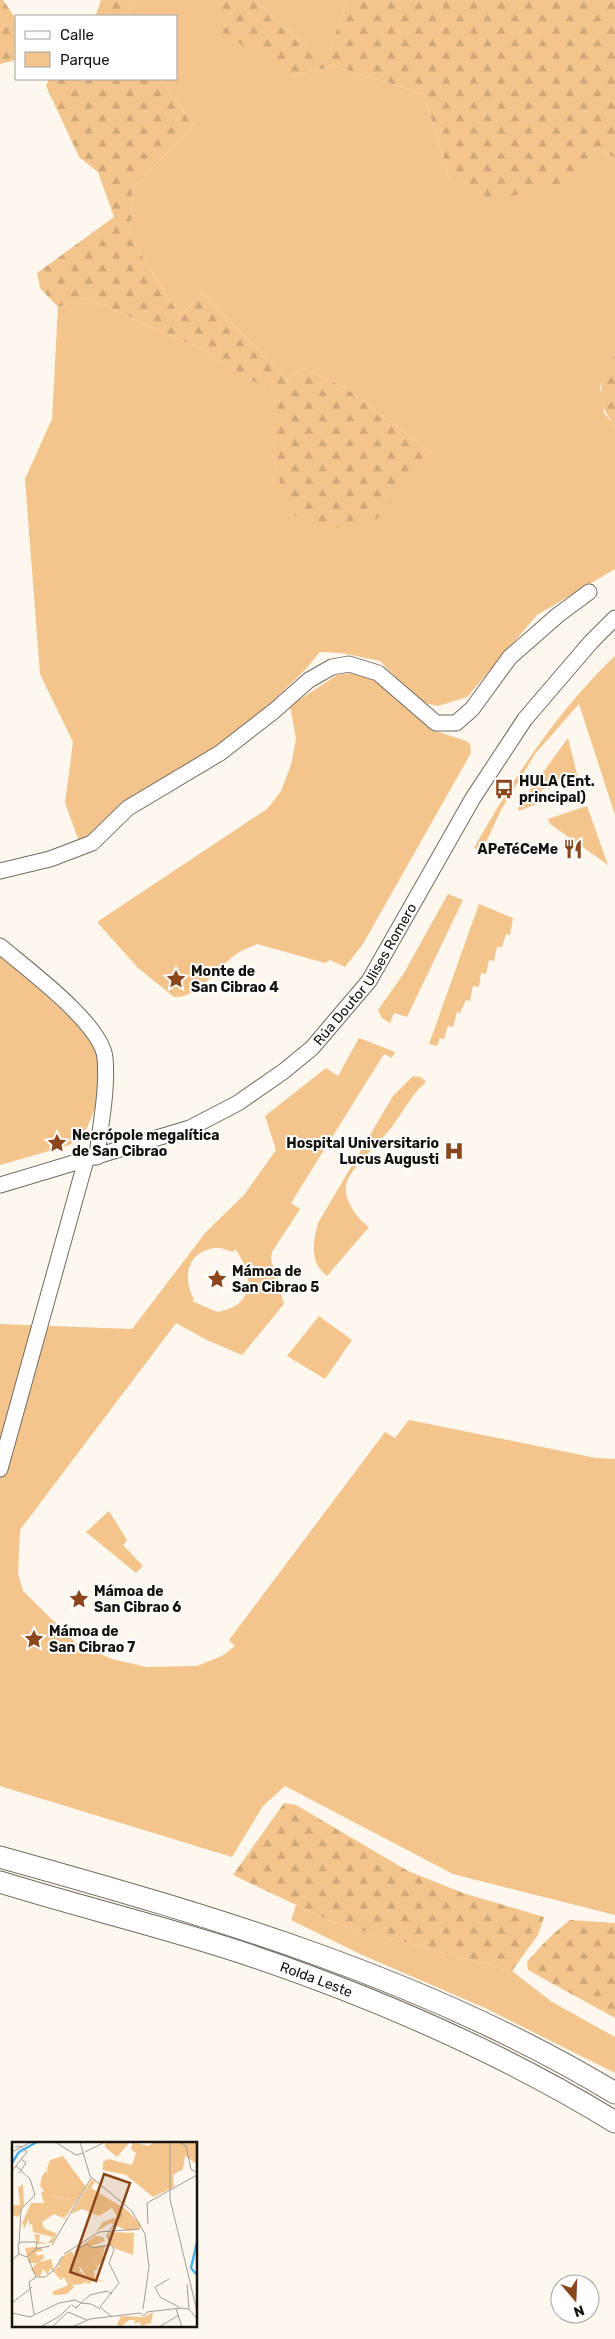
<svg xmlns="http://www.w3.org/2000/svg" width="615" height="2339" viewBox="0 0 615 2339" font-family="Rubik,sans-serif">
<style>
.green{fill:#f3c58c;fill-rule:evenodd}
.forest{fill:url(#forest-firs)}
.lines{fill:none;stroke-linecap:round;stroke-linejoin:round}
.minor-casing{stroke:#726a61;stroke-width:17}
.highway-casing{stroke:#726a61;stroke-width:23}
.minor{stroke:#fff;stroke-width:15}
.highway{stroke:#fff;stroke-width:21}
.labels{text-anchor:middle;stroke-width:4;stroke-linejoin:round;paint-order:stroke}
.poi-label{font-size:14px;font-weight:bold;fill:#16130f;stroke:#fff;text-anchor:start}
.street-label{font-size:14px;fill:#16130f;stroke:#fff}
.inset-river{fill:none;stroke:#4eb4eb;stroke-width:2.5}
.inset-road{fill:none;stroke:#a19c95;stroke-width:1}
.view{fill:#8b471b;fill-opacity:0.15;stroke:#8b471b;stroke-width:2.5}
.inset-edge{fill:none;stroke:#16130f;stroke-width:2.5}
</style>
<defs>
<pattern id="forest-firs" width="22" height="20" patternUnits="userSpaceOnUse" patternTransform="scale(1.25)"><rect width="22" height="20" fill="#f3c58c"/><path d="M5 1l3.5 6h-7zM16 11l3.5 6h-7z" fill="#d0a878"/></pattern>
</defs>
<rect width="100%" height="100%" fill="#fef7ee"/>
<g class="green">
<polygon points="134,0 227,0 217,6 292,76 334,66 424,94 450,182 567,184 597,147 615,158 615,354 600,388 604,413 615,426 615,569 537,615 467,697 438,706 420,702 380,661 342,653 320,652 304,671 249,724 123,807 80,844 65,803 73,742 40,674 25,479 52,419 58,307 88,298 205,351 272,392 276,470 432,454 346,388 303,368 288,380 203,293 180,316 130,237 133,188 194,125 159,79 176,79 176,16 127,16"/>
<polygon points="255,0 347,0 331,49 311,51"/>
<path d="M 615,656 L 615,815 L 579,704 L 535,754 L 501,810 L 482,851 L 474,848 C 513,779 557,711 615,656 Z"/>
<path d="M 351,673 L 373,679 L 405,700 L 430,729 L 466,741 L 470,744 L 471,753 L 363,944 L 345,967 L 330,960 L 325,963 L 257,944 C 251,947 244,949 238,953 C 220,964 198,999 174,997 L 138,968 L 97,922 L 267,809 L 281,791 L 291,765 L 296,739 L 290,706 L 337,675 Z"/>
<polygon points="568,738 578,778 541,790 544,801 519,811 518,807"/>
<polygon points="587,806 608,865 550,824 548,819"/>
<polygon points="448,894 463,900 407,1017 394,1013 390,1023 382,1018 378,1010 404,973"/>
<polygon points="479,904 513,918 510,935 506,934 502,947 497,947 494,961 489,960 486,974 481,973 479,987 473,986 470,1001 466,1000 460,1013 457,1012 453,1027 448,1026 444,1039 440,1038 437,1046 429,1044"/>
<polygon points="0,952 74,1021 93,1041 99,1064 96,1106 87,1128 70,1145 0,1165"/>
<path d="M 359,1038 L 395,1052 L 392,1058 L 384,1054 L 291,1203 L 300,1209 L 272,1252 L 271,1259 L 284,1304 L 242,1355 L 207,1340 L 176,1323 L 20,1530 L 18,1573 L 23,1591 L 77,1644 L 112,1659 L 146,1667 L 197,1666 L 222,1656 L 235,1646 L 229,1640 L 385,1432 L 395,1438 L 409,1420 L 596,1458 L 615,1459 L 615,1915 L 453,1874 L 285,1786 L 263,1806 L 232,1857 L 0,1786 L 0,1324 L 132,1329 L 206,1232 L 244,1195 L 276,1150 L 265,1116 L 326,1068 L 338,1076 ZM 221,1248 L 233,1252 L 235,1249 C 255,1275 255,1306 217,1312 L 192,1301 L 194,1299 C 180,1276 190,1246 221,1248 Z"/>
<path d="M 413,1076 L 421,1077 L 426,1082 C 411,1095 403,1112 391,1128 C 379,1144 351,1166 346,1185 C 343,1199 358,1220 369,1227 L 327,1276 C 309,1262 313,1243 318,1223 L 393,1096 Z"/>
<polygon points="319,1316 352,1340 325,1379 287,1356"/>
<polygon points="109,1511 127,1540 123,1545 143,1566 136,1573 86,1532"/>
<polygon points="296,1905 334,1923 512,1971 552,2002 615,2037 615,2073 485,2008 360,1954 291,1920"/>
</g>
<g class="forest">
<polygon points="0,0 3,0 16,19 16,60 0,64"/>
<polygon points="101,0 134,0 127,16 88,16 96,15"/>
<polygon points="227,0 255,0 311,51 331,48 347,0 615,0 615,158 597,147 568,184 481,202 450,182 424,94 334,66 292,76 218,30 217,6"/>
<polygon points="49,79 159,79 194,125 133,188 130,237 180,316 203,293 288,380 303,368 346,388 432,454 377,519 337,528 291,515 276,470 271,392 205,351 88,298 58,307 40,288 37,273 114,217 98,172 79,157 46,86"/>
<path d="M 615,354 L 615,426 C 592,397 601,384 615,354 Z"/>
<polygon points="284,1803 296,1805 408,1871 463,1893 544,1917 538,1935 512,1971 334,1923 233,1875"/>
<path d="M 570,1920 L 615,1923 L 615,2018 L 528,1970 L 527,1962 C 541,1946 553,1933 570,1920 Z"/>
</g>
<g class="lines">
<defs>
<g id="minor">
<polyline points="0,871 50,859 92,843 128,808 220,753 274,711 309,680 332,667 349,664 378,673 436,723 456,723 472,709 510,657 558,615 589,592"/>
<path d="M 0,946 C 27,969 102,1024 105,1058 C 108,1090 100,1126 97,1157"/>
<path id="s1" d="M 0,1185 L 190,1128 L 238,1103 L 284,1071 L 312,1048 L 369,981 L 473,798 L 525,719 L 591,642 L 615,618"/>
<polyline points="0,1469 86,1160"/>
</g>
<g id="highway">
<path d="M 0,1857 C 212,1916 425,1978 615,2093"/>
<path id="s2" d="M 0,1882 C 80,1907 161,1926 240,1952 C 369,1995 499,2051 615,2122"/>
</g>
</defs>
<use href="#minor" class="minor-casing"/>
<use href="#highway" class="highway-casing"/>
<use href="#minor" class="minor"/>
<use href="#highway" class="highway"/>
</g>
<defs>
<symbol id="bus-bare" viewBox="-9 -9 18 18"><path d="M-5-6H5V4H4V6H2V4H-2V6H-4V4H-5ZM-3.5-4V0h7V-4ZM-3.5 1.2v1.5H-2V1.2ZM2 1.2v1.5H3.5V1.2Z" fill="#8b471b" stroke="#fff" stroke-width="2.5" paint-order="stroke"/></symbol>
<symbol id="restaurant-bare" viewBox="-9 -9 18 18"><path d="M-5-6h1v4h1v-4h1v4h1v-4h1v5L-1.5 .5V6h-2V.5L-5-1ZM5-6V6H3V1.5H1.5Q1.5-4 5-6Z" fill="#8b471b" stroke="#fff" stroke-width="2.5" paint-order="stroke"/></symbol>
<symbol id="sight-bare" viewBox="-9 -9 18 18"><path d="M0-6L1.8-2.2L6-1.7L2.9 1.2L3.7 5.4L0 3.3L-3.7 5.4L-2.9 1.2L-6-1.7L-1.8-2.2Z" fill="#8b471b" stroke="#fff" stroke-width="2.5" paint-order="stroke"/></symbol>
<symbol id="hospital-bare" viewBox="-9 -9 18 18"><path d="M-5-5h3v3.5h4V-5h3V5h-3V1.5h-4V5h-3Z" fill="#8b471b" stroke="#fff" stroke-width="2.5" paint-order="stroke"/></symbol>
</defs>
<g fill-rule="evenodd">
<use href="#bus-bare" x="490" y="775" width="28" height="28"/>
<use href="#restaurant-bare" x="559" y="835" width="28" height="28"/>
<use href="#sight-bare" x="162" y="965" width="28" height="28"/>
<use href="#sight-bare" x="43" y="1129" width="28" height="28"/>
<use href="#hospital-bare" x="440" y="1137" width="28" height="28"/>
<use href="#sight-bare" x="203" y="1265" width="28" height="28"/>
<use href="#sight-bare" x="65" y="1585" width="28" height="28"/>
<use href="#sight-bare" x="20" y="1625" width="28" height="28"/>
</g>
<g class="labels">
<g class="poi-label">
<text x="519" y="786">HULA (Ent.<tspan x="519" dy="16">principal)</tspan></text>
<text x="558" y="854" text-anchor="end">APeTéCeMe</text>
<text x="191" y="976">Monte de<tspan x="191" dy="16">San Cibrao 4</tspan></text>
<text x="72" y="1140">Necrópole megalítica<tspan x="72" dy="16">de San Cibrao</tspan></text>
<text x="439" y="1148" text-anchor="end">Hospital Universitario<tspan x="439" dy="16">Lucus Augusti</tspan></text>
<text x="232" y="1276">Mámoa de<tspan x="232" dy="16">San Cibrao 5</tspan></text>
<text x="94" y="1596">Mámoa de<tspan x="94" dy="16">San Cibrao 6</tspan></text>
<text x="49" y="1636">Mámoa de<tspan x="49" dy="16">San Cibrao 7</tspan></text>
</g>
<g class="street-label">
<text dy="5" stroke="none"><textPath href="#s1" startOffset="436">Rúa Doutor Ulises Romero</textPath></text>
<text dy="5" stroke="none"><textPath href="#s2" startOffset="331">Rolda Leste</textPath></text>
</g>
</g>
<g transform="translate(12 2142)">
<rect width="185" height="185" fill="#fef7ee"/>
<path d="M 51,14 L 74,45 L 51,79 L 59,57 L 40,54 L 35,26 L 38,18 ZM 80,37 L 100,54 L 83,40 L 79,46 L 115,68 L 129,83 L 127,87 L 116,89 L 98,81 L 84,90 L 91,80 L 105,75 L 100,66 L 87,74 L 70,67 L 59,72 ZM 98,90 L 122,91 L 121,113 L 102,106 L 95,94 ZM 83,94 L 91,95 L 93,99 L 77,105 L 93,103 L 90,119 L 85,125 L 79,116 L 77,119 L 82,127 L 79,136 L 70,142 L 66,137 L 71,132 L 75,136 L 68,125 L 61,124 L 54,112 L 60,109 L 63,115 L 63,108 ZM 23,105 L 29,105 L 30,109 L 24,110 L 25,114 L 31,112 L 32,116 L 27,120 L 39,117 L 42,129 L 46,124 L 51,127 L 46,123 L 50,116 L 58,129 L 56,137 L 62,145 L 55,152 L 42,153 L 40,150 L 56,143 L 52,135 L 49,138 L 38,126 L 36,133 L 31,127 L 28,135 L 22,132 L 19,127 L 25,121 L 17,121 L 13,106 ZM 141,170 L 139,181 L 129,184 L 128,180 L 122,182 L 123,178 L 117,178 L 110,184 L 105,183 L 109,174 L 132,175 Z" fill="#f3c58c"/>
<path d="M 93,0 L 118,0 L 105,15 L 93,5 ZM 121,0 L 136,4 L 143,0 L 185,0 L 185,22 L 173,14 L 171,27 L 161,33 L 162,45 L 141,55 L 114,33 L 91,28 L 91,20 L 96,17 L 120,23 L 124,11 L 119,7 ZM 35,28 L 36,34 L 39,29 L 45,32 L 46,42 L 40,54 L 62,58 L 51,76 L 42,72 L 30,80 L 32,86 L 45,92 L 40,101 L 25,102 L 22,92 L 28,93 L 27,100 L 36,101 L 41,95 L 21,90 L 20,82 L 17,83 L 17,76 L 12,87 L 11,81 L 7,88 L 19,61 L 32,61 L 29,51 L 32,49 L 28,44 L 30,34 ZM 11,42 L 12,64 L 6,75 L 0,73 L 0,63 L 8,63 L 6,46 ZM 54,112 L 61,124 L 67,124 L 68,129 L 75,135 L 71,132 L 67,136 L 70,142 L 61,143 L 56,137 L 58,129 L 50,116 ZM 76,112 L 86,127 L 82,129 L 83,136 L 93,140 L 80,137 L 78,142 L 73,141 L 79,136 L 78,131 L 82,127 L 72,114 Z" fill="#f3c58c"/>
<path class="inset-river" d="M 0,21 L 7,10 L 25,0M 185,100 L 179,126 L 185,133"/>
<path class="inset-road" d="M 43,0 L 64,13 L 71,11M 68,0 L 78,34 L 120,69 L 133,92 L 137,125 L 131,167M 158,0 L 158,57 L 185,169M 167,0 L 174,4 L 179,27 L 185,31M 0,10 L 19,0M 73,10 L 93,0M 4,24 L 18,37 L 23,53 L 9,67 L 7,102M 0,29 L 15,10 L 8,4 L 3,5M 7,31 L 14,21 L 9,17M 136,82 L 135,61 L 185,33M 97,89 L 95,94 L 102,108 L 97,121 L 107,141 L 88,165 L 100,175M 97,89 L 110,72M 40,103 L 79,36M 68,106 L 75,102 L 80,106 L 99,103M 7,112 L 6,103 L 9,100 L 25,100 L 24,107M 52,112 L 87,90 L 128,87M 15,115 L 24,107 L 38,104M 16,116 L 24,135M 0,118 L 7,112 L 15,115M 24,135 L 33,135 L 41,129 L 51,114M 157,137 L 143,145 L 148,155 L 167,165M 175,142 L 177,167M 0,161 L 20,145M 60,163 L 64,166 L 69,161 L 79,162 L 88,167M 167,166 L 177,167 L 185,177M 164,167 L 170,185M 0,171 L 18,175M 22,172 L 17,140 L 24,135M 18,175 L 47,161 L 63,158 L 69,161 L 78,153 L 95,149 L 100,152M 28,185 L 48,174 L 59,163M 40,185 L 56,170 L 75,178M 60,185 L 78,177 L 128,171 L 132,174 L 135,170 L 168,166M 147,185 L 167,173"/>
<path class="view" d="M 92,32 L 118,41 L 84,139 L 58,130 Z"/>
<rect width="185" height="185" class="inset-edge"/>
</g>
<rect x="15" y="15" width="162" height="65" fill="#ffffff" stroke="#a2a19f"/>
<rect x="25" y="31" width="25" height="8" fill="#ffffff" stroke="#a2a19f"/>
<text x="60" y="40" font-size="15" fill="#16130f">Calle</text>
<rect x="25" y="52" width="25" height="15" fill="#f3c58c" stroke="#a2a19f"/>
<text x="60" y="65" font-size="15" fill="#16130f">Parque</text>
<g transform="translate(575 2299) rotate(161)"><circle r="24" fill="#ffffff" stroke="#a2a19f"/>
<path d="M0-4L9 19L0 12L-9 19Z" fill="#8b471b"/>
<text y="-8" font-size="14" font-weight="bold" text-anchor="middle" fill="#16130f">N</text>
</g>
</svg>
